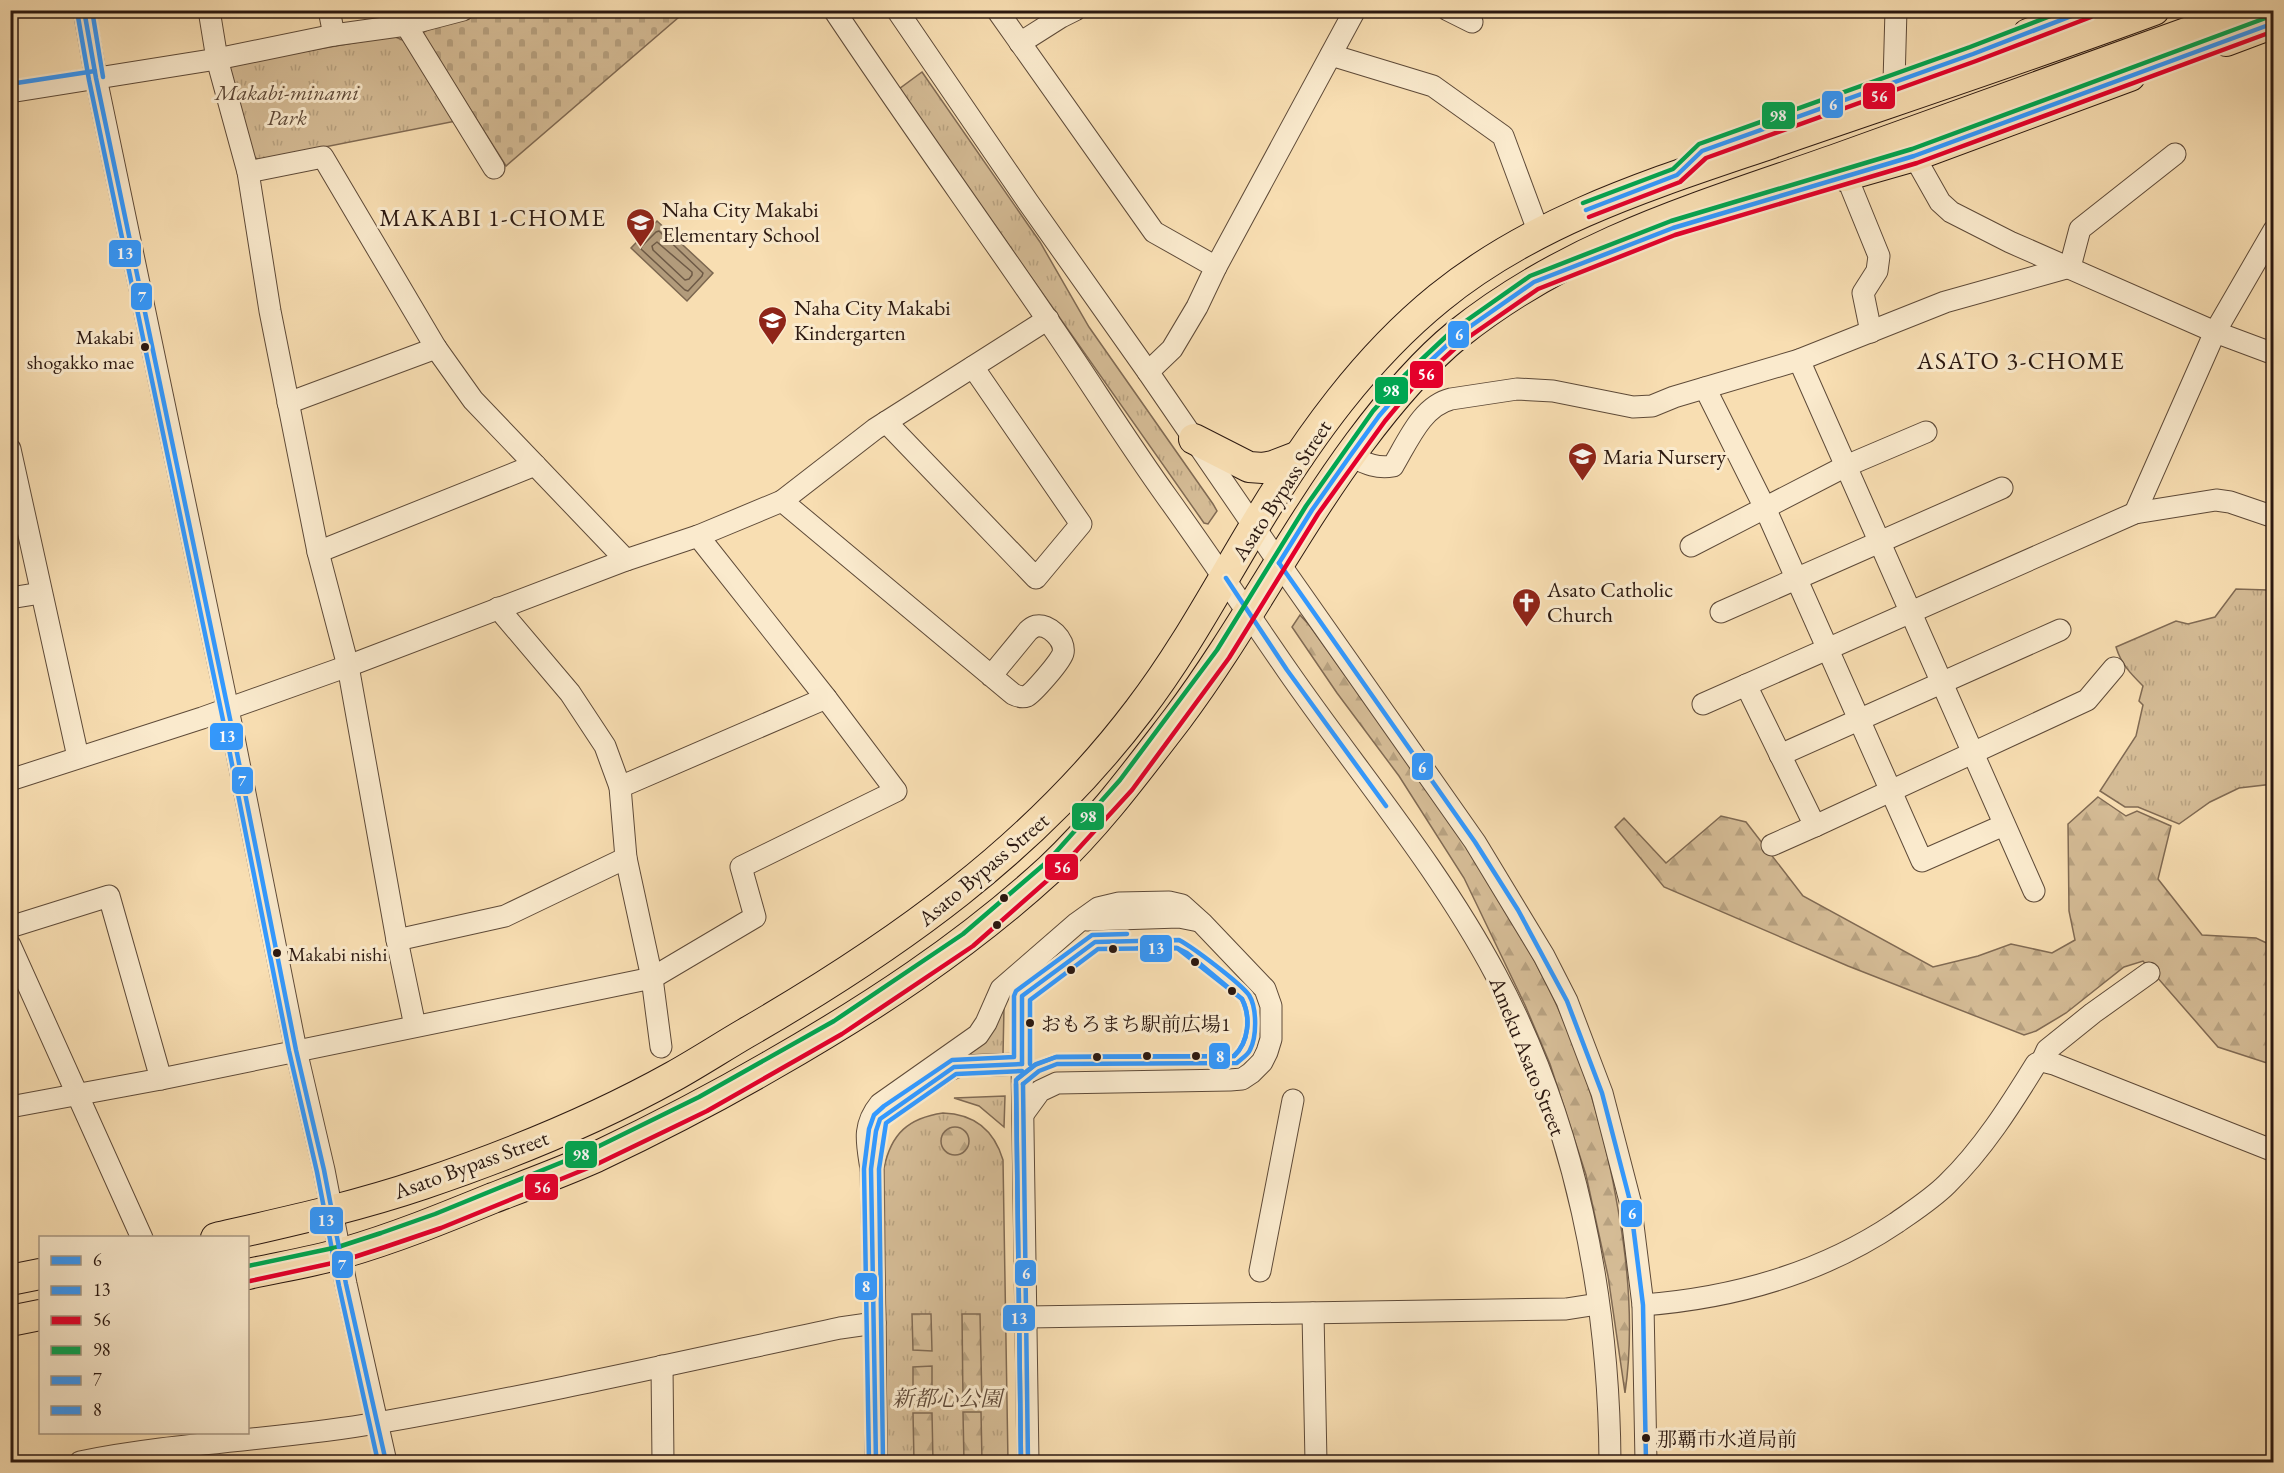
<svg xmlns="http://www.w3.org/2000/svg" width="2284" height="1473" viewBox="0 0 2284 1473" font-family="'EB Garamond','Noto Serif JP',serif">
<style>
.grass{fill:url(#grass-tufts);stroke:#806a53;stroke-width:1.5}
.forest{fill:url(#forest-firs);stroke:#806a53;stroke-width:1.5}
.cemetery{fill:url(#cemetery-stones);stroke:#806a53;stroke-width:1.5}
.water{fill:#b29b7b;stroke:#7c6750;stroke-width:1.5}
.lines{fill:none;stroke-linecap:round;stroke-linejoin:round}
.shore{stroke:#6e5a46;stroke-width:1.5}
.minor-casing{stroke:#5e4a38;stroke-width:23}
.highway-casing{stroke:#2b1810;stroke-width:32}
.minor{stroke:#faeacd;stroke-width:21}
.highway{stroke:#f8deb2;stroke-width:30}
.bus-1-casing{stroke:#faeacd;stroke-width:9}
.bus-2-casing{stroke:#faeacd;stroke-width:9}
.bus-3-casing{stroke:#faeacd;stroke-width:9}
.bus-4-casing{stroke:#faeacd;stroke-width:9}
.bus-5-casing{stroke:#faeacd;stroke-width:9}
.bus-6-casing{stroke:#faeacd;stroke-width:9}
.bus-1{stroke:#39f;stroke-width:4.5}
.bus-2{stroke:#39f;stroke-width:4.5}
.bus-3{stroke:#e4002b;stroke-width:4.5}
.bus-4{stroke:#00a651;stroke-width:4.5}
.bus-5{stroke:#39f;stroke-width:4.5}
.bus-6{stroke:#39f;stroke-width:4.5}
.bus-dot{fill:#2b1810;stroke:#faeacd;stroke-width:2}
.labels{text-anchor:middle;stroke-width:6;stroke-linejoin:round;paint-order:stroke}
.bus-label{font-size:20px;fill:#2b1810;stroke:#faeacd;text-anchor:start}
.park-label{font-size:22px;font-style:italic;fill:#5e4938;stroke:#faeacd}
.poi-label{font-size:22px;fill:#2b1810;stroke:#faeacd;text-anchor:start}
.street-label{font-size:22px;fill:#2b1810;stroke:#faeacd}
.neighbourhood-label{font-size:24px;letter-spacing:1.5px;fill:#2b1810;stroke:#faeacd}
.line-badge{stroke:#faeacd;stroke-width:2}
.badge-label{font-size:16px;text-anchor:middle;font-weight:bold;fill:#fff}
</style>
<defs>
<pattern id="grass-tufts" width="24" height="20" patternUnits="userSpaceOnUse" patternTransform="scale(1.5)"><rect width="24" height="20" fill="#d5bc96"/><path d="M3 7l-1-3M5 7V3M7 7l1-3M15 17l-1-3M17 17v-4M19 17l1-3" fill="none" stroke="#b7a180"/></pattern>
<pattern id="forest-firs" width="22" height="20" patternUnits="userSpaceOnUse" patternTransform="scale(1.5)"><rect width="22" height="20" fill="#d5bc96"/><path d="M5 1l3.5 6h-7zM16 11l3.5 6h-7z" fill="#b7a180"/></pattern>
<pattern id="cemetery-stones" width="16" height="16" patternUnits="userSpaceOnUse" patternTransform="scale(1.5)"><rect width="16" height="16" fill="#d5bc96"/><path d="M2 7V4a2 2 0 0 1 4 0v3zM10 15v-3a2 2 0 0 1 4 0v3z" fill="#b7a180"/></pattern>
</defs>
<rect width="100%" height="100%" fill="#f8deb2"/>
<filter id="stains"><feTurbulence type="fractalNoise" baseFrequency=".00333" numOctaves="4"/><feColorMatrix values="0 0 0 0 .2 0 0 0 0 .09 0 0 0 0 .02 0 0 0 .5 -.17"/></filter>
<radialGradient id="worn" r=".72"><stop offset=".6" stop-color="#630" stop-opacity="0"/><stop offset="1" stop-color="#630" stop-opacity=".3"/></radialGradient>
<g class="grass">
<polygon points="393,36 405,41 456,121 259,160 249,154 228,70 233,64"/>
<polygon points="922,72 1040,242 1089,327 1213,504 1217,511 1208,524 1204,523 899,89"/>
<path d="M 2273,532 L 2273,784 L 2239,788 L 2210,802 L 2179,824 L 2138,807 L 2125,807 L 2100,791 L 2136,736 L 2143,705 L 2139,701 L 2143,686 C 2131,674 2121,664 2116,647 L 2176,621 L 2188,624 L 2215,617 L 2236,589 L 2268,590 Z"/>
<polygon points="1004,1007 1003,1055 963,1058"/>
<polygon points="1005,1096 1004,1127 979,1106 954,1098"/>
<path d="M 943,1113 C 974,1114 994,1130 1003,1160 L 1008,1462 L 887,1462 L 884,1168 C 891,1134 908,1118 943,1113 Z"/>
</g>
<g class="forest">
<path d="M 1300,615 L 1310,626 C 1392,742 1483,857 1547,985 C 1582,1055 1605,1131 1618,1209 C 1629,1270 1634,1331 1625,1393 L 1608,1276 L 1586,1175 L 1550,1064 L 1525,1005 L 1464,878 L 1399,776 L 1337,693 L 1292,627 Z"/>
<polygon points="2098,797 2126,816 2137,811 2171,826 2158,879 2202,935 2256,938 2273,946 2273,1065 2218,1047 2143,961 2124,967 2066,1013 2036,1031 2024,1035 1848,966 1664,887 1615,827 1624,818 1666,863 1721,816 1746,822 1803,896 1933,967 1978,956 2011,944 2052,953 2075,940 2069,911 2068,824"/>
<circle cx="955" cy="1141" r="14"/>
<polygon points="912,1314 931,1314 932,1351 913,1350"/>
<polygon points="962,1314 980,1314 982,1403 963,1403"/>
<polygon points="932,1366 932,1403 913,1404 913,1367"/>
<polygon points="963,1412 981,1412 982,1462 964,1462"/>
<polygon points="913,1413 932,1413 933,1462 914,1462"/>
</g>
<polygon class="cemetery" points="508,11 686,11 506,166 422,33 445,21"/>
<polygon class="water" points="657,221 713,273 687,301 631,248"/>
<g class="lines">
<g class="shore">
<polygon points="659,231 703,273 702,276 688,291 685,290 641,249 642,246 656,232"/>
<polygon points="657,242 692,272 692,275 689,279 685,280 653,250 652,246"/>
</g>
<defs>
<g id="minor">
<polyline points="84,10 96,78 234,738 296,1050 324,1170 346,1284 386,1462"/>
<polyline points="209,10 217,59 248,172 270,311 318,552 348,666 397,940 415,1026"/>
<polyline points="329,10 334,35"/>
<path d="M 834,10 C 904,115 978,218 1049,322 C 1089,380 1126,440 1167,497 C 1208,554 1247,612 1287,670 C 1357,771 1438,866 1496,975 C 1575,1123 1609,1296 1610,1462"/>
<polyline points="897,10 1028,202 1148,372 1279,563 1475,842 1544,956 1567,1001 1602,1093 1630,1201 1643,1305 1646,1462"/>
<polyline points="997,10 1154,232 1216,267"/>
<polyline points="1448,10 1472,22"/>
<polyline points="406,25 494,168"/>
<polyline points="1020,43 1061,17 1075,10"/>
<polyline points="1331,55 1433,86 1503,136 1539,233"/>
<polyline points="1894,82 1896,10"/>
<polyline points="10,92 217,59 334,35 406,25 463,10"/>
<polyline points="1914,156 1940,202 1951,212 2010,242 2215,332 2274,354"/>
<polyline points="248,172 323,157 436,348 473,400 626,560"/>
<polyline points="1846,175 1879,256 1877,271 1863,293 1871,332"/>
<polyline points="1799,360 2034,891"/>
<polyline points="1148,372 1172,349 1197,307 1216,267 1355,10"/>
<polyline points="1705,388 1765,508 1922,861 2004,825"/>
<polyline points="288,403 436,348"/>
<polyline points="886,422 1036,578 1081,524 973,367"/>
<polyline points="10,449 78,757"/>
<path d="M 1350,456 C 1365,463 1376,469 1393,466 C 1408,441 1422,406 1451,399 L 1517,389 L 1553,391 L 1633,407 L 1652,406 L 1674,397 L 1799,360 L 1945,302 L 2070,267 L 2080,229 L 2175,154"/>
<path d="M 782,501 L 1013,694 C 1017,696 1022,698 1027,696 C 1033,693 1062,660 1063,653 C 1066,640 1048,623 1036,626 C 1033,627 1030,629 1028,631 L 991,676"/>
<polyline points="2135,513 2215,332 2274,230"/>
<polyline points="1691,546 1846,466 1926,432"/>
<polyline points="318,552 535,465"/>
<polyline points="10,598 41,593"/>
<polyline points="498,608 570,693 605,746 620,787"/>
<polyline points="1721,612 2002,488"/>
<polyline points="1746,685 1815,826 1772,845"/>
<polyline points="1703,704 2135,513 2216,500 2230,502 2274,517"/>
<polyline points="1780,755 2060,630"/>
<polyline points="10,780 202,718 348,666 626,560 698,536 782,501 875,429 1048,319"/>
<polyline points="1815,826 2087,700 2114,668"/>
<polyline points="1087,920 1179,917 1199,921"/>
<polyline points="10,927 109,896 161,1079 10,1107"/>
<polyline points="397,940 505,916 626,858"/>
<polyline points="10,945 142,1238"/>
<polyline points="661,1047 652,978 626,858 620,787 826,698"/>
<polyline points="2042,1061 2047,1050 2093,1013 2149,973"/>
<polyline points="161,1079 652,978 755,917 741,867 896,791 826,698 698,536"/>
<polyline points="936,1079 949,1070 960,1066 1022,1064 1028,1462"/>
<polyline points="873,1156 871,1169 875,1323 876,1462"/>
<path d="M 871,1169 C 867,1143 862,1126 880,1104 L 978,1035 L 986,1023 L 1001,989 L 1077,923 L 1098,908 L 1119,903 L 1169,902 L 1182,905 L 1202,923 L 1265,989 L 1271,1006 L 1271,1039 L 1267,1052 L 1262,1062 L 1251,1073 L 1242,1079 L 1230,1080 L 1057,1083 L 1040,1091 L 1024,1113"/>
<polyline points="1260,1271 1293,1100"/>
<path d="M 1643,1305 C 1733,1298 1820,1274 1896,1223 C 1913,1211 1932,1199 1947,1184 C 1983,1149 2010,1106 2036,1064 L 2042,1061 L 2054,1064 L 2274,1151"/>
<polyline points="1313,1313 1316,1462"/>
<polyline points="1027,1317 1566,1309 1598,1304"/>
<polyline points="662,1366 663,1462"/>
<path d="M 80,1462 C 178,1442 279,1440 377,1423 C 532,1396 686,1361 840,1328 L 875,1323"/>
</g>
<g id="highway">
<polyline points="2028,34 2088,10"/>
<polyline points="2226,41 2274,23"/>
<polyline points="1844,176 1914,156 2130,76"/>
<polyline points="1194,439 1249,467 1263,468 1273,466 1299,456"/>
<path d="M 216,1238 C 286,1222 355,1207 423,1184 C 509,1155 595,1120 674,1076 C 699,1062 722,1047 746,1033 C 895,947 1034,849 1139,710 C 1185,650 1220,583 1259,519 C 1308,438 1365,358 1439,298 C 1536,219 1655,183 1772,143 C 1899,99 2027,57 2154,10"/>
<path d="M 248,1274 C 280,1267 312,1262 343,1253 C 395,1238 444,1218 493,1198 C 527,1185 562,1172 596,1157 C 655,1129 713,1099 770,1066 C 870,1009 965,947 1050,869 C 1098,824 1137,771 1177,719 C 1243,631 1293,532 1359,443 C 1388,404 1420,365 1458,334 C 1572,243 1700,207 1834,160 C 1973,110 2112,61 2250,10"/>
<polyline points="10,1280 40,1274"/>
<polyline points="10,1321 40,1315"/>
</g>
</defs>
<use href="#minor" class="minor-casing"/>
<use href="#highway" class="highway-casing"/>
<use href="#minor" class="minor"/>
<use href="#highway" class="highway"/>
<defs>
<g id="bus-1">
<polyline points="1586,210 1677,175 1702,151 1973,54 2087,10"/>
<polyline points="1279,563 1312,510 1350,456 1379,416 1410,380 1458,335 1534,282 1673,228 1914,156 2274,23"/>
<polyline points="1279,563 1475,842 1518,910 1567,1001 1602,1093 1630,1201 1643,1305 1646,1462"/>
<polyline points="1226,578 1287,670 1386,806"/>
<path d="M 1022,1064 L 1022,996 L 1095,942 L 1179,940 C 1194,948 1240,983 1249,995 C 1257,1008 1257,1036 1250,1050 C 1248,1055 1241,1059 1237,1063 L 1057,1064 L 1039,1071 L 1023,1084"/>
<polyline points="1023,1084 1028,1462"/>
<polyline points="876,1462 871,1169 876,1131 880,1119 954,1067 1022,1064"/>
</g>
<g id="bus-2">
<polyline points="77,11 89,80 227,739 289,1051 317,1172 339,1286 378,1462"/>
<path d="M 1018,1078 L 1036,1064 L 1056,1057 L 1234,1056 C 1249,1042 1251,1017 1242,999 L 1177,948 L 1098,949 L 1030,1000 L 1030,1064"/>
<polyline points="1016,1084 1021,1462"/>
<polyline points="883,1462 879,1169 886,1123 956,1074 1022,1071"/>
</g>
<g id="bus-3">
<polyline points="1589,217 1680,182 1706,158 1976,61 2091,17"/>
<polyline points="250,1281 342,1261 385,1247 441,1228 593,1166 707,1111 842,1034 973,946 1058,871 1132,790 1229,658 1318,514 1385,421 1415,385 1463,341 1538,289 1675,235 1917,163 2274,31"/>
</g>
<g id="bus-4">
<polyline points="1583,203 1673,169 1699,144 1970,47 2066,10"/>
<polyline points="248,1266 338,1247 381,1233 435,1214 587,1152 699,1097 834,1021 963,934 1048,861 1120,780 1217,650 1306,506 1373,411 1405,375 1453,330 1530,276 1671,221 1912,149 2271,16"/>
</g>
<polyline id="bus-5" points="84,10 96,78 234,738 296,1050 324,1170 346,1284 386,1462"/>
<g id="bus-6">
<polyline points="92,10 103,77"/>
<polyline points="10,84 95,71"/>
<polyline points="869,1462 864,1169 869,1129 874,1115 884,1106 952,1060 1014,1057 1014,996 1016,991 1092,935 1127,934"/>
<path d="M 1021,1462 L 1016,1080 L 1035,1065 L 1056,1057 L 1234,1056 C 1249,1042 1251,1017 1242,999 L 1187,953 L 1177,948 L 1138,948"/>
</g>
</defs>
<use href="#bus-1" class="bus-1-casing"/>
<use href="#bus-2" class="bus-2-casing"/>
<use href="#bus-3" class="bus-3-casing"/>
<use href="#bus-4" class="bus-4-casing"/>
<use href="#bus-5" class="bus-5-casing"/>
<use href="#bus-6" class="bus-6-casing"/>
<use href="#bus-1" class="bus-1"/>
<use href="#bus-2" class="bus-2"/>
<use href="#bus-3" class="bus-3"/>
<use href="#bus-4" class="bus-4"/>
<use href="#bus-5" class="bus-5"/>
<use href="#bus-6" class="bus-6"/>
</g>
<defs>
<symbol id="school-pin" viewBox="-11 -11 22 30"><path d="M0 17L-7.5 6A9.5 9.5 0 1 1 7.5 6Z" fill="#8f2418" stroke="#faeacd"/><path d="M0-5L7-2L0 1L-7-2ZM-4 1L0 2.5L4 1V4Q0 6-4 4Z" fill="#fff"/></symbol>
<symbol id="church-pin" viewBox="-11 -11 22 30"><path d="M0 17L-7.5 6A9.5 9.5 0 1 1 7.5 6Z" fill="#8f2418" stroke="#faeacd"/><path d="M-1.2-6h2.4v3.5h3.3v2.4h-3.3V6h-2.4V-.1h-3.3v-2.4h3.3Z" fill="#fff"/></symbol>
</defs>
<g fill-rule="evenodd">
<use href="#school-pin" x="624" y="206" width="33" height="45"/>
<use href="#school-pin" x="756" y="304" width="33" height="45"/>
<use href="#school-pin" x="1566" y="440" width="33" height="45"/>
<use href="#church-pin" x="1510" y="586" width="33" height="45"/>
</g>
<g class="bus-dot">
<circle cx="145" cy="347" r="5"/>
<circle cx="1004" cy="898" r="5"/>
<circle cx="997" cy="925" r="5"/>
<circle cx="1113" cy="949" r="5"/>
<circle cx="277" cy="953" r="5"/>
<circle cx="1195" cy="962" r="5"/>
<circle cx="1071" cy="970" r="5"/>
<circle cx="1232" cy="991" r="5"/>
<circle cx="1030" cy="1023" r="5"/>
<circle cx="1147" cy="1056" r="5"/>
<circle cx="1196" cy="1056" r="5"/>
<circle cx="1097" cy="1057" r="5"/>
<circle cx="1646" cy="1438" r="5"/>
</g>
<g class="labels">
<g class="bus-label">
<text x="134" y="344" text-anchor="end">Makabi<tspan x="134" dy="25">shogakko mae</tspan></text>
<text x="288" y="961">Makabi nishi</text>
<text x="1041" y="1031">おもろまち駅前広場1</text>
<text x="1657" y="1446">那覇市水道局前</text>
</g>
<g class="park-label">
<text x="287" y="100">Makabi-minami<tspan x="287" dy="25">Park</tspan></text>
<text x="947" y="1406">新都心公園</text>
</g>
<g class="poi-label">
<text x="662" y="217">Naha City Makabi<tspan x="662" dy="25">Elementary School</tspan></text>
<text x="794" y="315">Naha City Makabi<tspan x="794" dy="25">Kindergarten</tspan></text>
<text x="1603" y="464">Maria Nursery</text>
<text x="1547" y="597">Asato Catholic<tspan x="1547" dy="25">Church</tspan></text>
</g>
<g class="street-label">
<text transform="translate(1281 490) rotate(-57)" y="8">Asato Bypass Street</text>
<text transform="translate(983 869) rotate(-40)" y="8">Asato Bypass Street</text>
<text transform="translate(1528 1056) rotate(68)" y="8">Ameku Asato Street</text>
<text transform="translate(471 1164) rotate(-20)" y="8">Asato Bypass Street</text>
</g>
<g class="neighbourhood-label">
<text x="493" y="226">MAKABI 1-CHOME</text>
<text x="2021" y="369">ASATO 3-CHOME</text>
</g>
</g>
<g class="line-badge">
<rect x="1862" y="82" width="34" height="28" rx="6" fill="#e4002b"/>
<rect x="1821" y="90" width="23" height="29" rx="6" fill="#39f"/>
<rect x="1761" y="101" width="35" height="29" rx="6" fill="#00a651"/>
<rect x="108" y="239" width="34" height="29" rx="6" fill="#39f"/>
<rect x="130" y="282" width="23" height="29" rx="6" fill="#39f"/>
<rect x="1447" y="320" width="23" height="29" rx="6" fill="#39f"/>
<rect x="1409" y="360" width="35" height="29" rx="6" fill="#e4002b"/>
<rect x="1374" y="376" width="35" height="29" rx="6" fill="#00a651"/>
<rect x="209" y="722" width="35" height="29" rx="6" fill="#39f"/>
<rect x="1411" y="752" width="23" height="29" rx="6" fill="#39f"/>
<rect x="231" y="766" width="23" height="29" rx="6" fill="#39f"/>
<rect x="1071" y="802" width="34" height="29" rx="6" fill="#00a651"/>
<rect x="1044" y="853" width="35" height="28" rx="6" fill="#e4002b"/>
<rect x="1139" y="934" width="34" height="29" rx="6" fill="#39f"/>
<rect x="1208" y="1042" width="23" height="28" rx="6" fill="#39f"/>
<rect x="564" y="1140" width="34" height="29" rx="6" fill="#00a651"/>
<rect x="524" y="1173" width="35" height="28" rx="6" fill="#e4002b"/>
<rect x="1620" y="1199" width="23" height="29" rx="6" fill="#39f"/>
<rect x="309" y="1206" width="35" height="29" rx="6" fill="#39f"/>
<rect x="331" y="1250" width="23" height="29" rx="6" fill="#39f"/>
<rect x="1014" y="1259" width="23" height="28" rx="6" fill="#39f"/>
<rect x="854" y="1272" width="24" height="29" rx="6" fill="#39f"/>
<rect x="1002" y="1304" width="34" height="28" rx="6" fill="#39f"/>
</g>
<g class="badge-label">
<text x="1879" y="102">56</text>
<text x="1833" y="110">6</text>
<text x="1778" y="121">98</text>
<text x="125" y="259">13</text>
<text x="142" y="302">7</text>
<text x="1459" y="340">6</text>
<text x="1426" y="380">56</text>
<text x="1391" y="396">98</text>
<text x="227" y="742">13</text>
<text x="1422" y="773">6</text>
<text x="242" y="786">7</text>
<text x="1088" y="822">98</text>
<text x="1062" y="873">56</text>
<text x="1156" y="954">13</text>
<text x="1220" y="1062">8</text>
<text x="581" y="1160">98</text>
<text x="542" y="1193">56</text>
<text x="1632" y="1219">6</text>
<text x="326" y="1226">13</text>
<text x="342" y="1270">7</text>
<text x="1026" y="1279">6</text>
<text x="866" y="1292">8</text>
<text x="1019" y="1324">13</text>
</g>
<rect width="2284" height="1473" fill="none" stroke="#f8deb2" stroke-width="36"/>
<rect x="12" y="12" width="2260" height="1449" fill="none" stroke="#2b1810" stroke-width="3"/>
<rect x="18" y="18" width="2248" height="1437" fill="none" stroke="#2b1810" stroke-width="1.5"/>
<rect x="39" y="1236" width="210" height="198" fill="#faeacd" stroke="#a79681" stroke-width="1.5"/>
<rect x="51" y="1256" width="30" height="9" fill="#3399ff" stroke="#a79681" stroke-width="1.5"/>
<text x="93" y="1266" font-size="18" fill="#2b1810">6</text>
<rect x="51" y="1286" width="30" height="9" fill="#3399ff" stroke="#a79681" stroke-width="1.5"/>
<text x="93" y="1296" font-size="18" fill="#2b1810">13</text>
<rect x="51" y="1316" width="30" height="9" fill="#e4002b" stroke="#a79681" stroke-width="1.5"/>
<text x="93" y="1326" font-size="18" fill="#2b1810">56</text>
<rect x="51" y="1346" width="30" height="9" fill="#00a651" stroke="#a79681" stroke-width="1.5"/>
<text x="93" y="1356" font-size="18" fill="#2b1810">98</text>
<rect x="51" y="1376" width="30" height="9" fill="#3399ff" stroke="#a79681" stroke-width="1.5"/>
<text x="93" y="1386" font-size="18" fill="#2b1810">7</text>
<rect x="51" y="1406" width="30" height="9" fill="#3399ff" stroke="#a79681" stroke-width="1.5"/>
<text x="93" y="1416" font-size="18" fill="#2b1810">8</text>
<rect width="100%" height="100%" filter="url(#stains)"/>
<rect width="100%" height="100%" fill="url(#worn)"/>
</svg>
